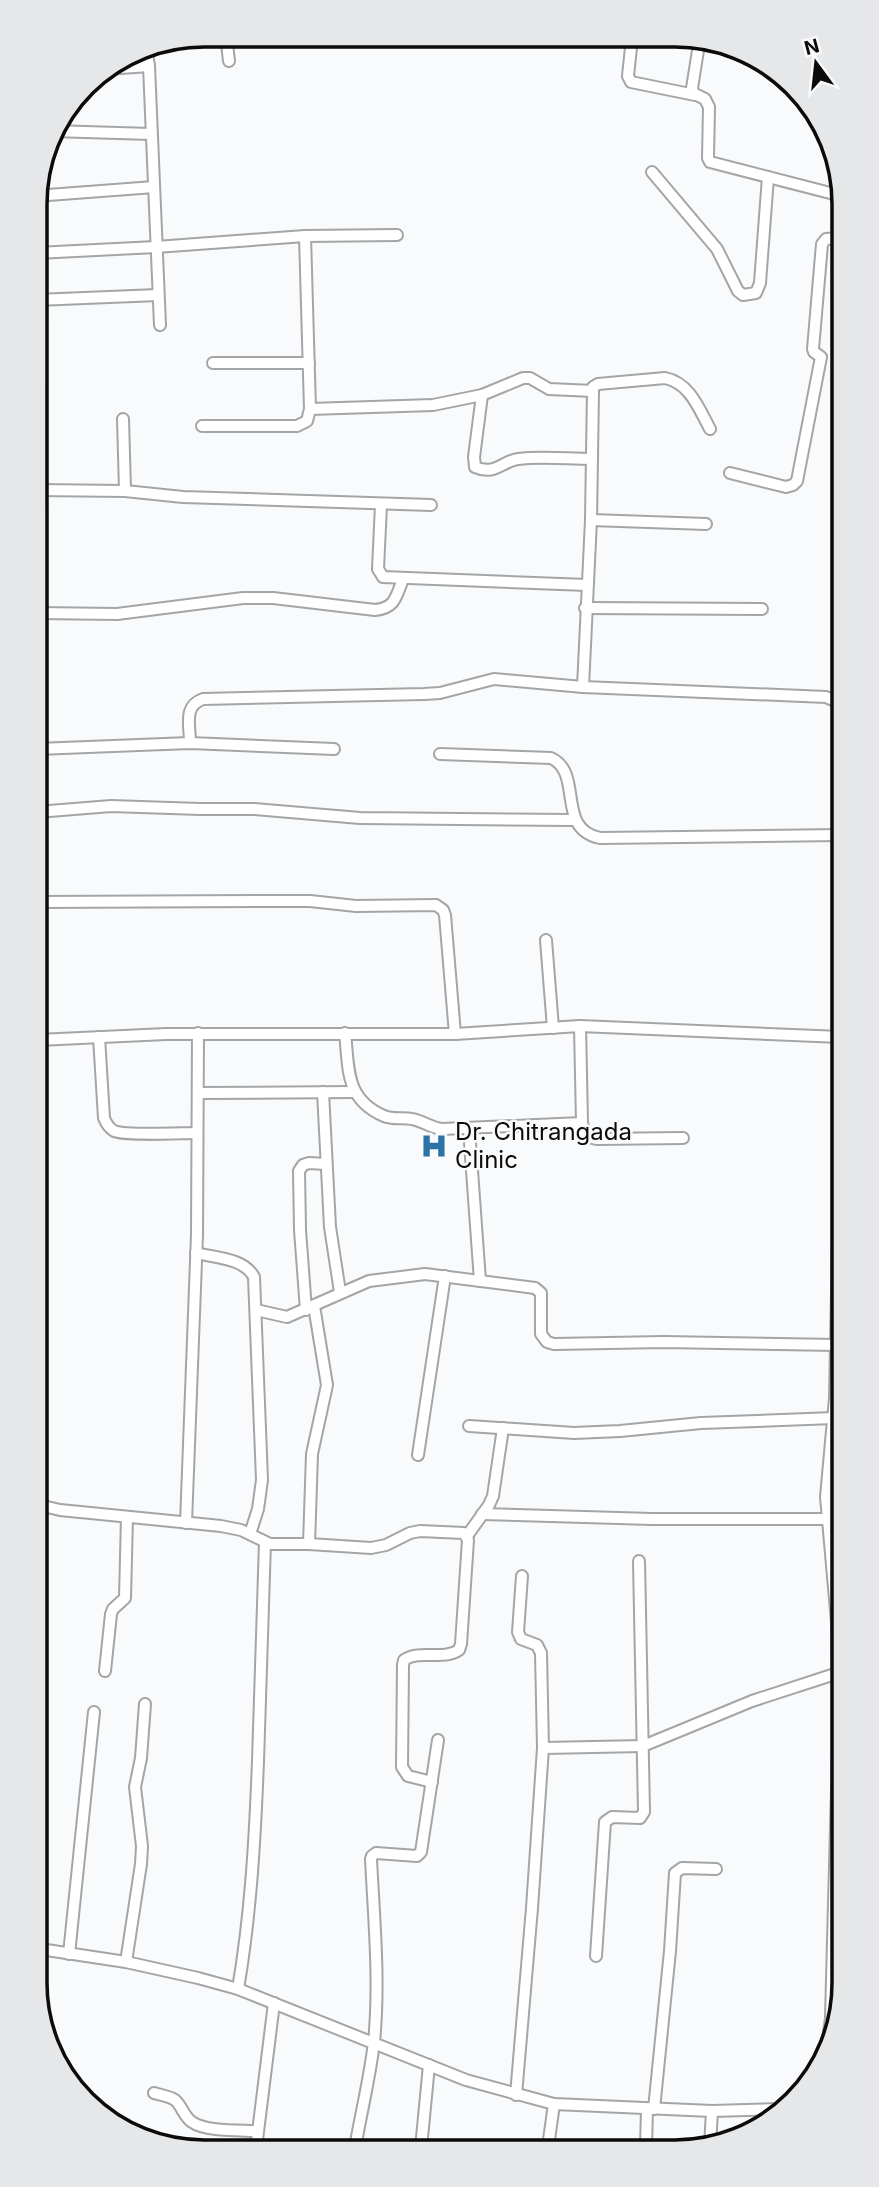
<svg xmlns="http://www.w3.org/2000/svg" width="879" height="2187" viewBox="0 0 879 2187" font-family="Inter,sans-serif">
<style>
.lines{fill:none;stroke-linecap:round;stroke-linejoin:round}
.street-casing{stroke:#a4a5a6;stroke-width:14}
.street{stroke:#fff;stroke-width:10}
.labels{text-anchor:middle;stroke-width:5;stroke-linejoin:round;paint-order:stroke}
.poi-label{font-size:24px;fill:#0b0b0c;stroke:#f9fafb;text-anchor:start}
.rim{fill:none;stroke:#0b0b0c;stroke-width:3.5}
</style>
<rect width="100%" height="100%" fill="#f9fafb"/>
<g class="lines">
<defs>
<g id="street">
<polyline points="226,35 229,61"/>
<polyline points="632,38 628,76 631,82 695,95"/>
<polyline points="700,38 692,88 693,93 705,99 709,107 708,158 710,162 838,195"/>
<polyline points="146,46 149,66 160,325"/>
<polyline points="106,69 149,66"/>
<polyline points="52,131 151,134"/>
<polyline points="652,172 717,249 738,291 743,295 756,293 760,283 768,177"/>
<polyline points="35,196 154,187"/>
<polyline points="36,253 156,247 305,236 397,235"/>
<polyline points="36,300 158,295"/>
<polyline points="213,363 309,363"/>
<path d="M 482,395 L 474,457 L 475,467 C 495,476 502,461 518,459 C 541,456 568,459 592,459"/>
<path d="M 310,409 L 433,405 L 482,395 L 523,378 L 530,378 L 549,389 L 593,391 L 593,387 L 598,384 L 665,378 C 690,383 699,409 710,429"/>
<polyline points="123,419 125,491"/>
<polyline points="202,426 297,426 307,421 310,409 305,236"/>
<polyline points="730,473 786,487 793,485 797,481 821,357 814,352 813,349 822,244 826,239 839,238"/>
<polyline points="36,490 125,491 183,497 431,505"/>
<polyline points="381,505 378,569 383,577 587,585"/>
<polyline points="591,520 706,524"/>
<polyline points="585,608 762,609"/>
<path d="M 37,613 L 117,614 L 243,598 L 273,598 L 375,610 C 396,608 396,596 403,579"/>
<polyline points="37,676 41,675"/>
<polyline points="583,687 591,520 593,391"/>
<path d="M 190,743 C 190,725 183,706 203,699 L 424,694 L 440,693 L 494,679 L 583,687 L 826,697 L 835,701 L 840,708"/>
<polyline points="37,749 190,743 334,749"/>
<path d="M 440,754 L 551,758 C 584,773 555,829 600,838 L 840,835"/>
<polyline points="37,812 111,806 200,809 254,809 360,818 574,820"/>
<polyline points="37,902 276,901 310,901 356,906 436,905 443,910 445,915 455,1034"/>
<polyline points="546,940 553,1028"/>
<path d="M 580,1026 L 582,1123 C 585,1133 587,1138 597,1139 L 683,1138"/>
<path d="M 345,1033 C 349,1069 345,1099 384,1116 C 393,1120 403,1117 412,1119 C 423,1121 431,1128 442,1129 L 582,1123"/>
<path d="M 99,1037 L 104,1118 C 106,1123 109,1128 114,1131 C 126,1136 181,1133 197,1133"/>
<polyline points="38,1040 166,1034 455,1034 580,1026 841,1037"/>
<polyline points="323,1092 330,1227 340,1292"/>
<polyline points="198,1093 354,1092"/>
<polyline points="469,1129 480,1281"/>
<path d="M 196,1253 C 216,1258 244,1258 254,1277 L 262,1480 L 258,1509 L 250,1534"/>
<polyline points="256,1310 287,1317 369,1281 425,1274 535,1288 541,1293 541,1334 547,1342 554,1344 664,1342 837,1345"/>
<polyline points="306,1310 300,1230 299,1171 303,1165 309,1163 326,1164"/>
<polyline points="469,1426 574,1433 620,1431 701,1423 834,1418"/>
<polyline points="418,1455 445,1276"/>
<path d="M 39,1505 L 60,1510 L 221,1526 L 241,1530 L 270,1544 L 309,1544 L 371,1548 L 386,1545 L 410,1533 L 420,1531 L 464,1533 L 468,1540 L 461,1644 L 459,1650 C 443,1661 420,1649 404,1660 L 403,1665 L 402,1767 L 408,1776 L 432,1782"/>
<polyline points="482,1514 652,1519 842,1519"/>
<polyline points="186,1523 197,1235 198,1033"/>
<polyline points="467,1536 489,1505 493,1496 503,1428"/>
<polyline points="309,1544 312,1454 327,1385 314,1306"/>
<polyline points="105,1671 111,1614 113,1609 125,1598 127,1517"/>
<polyline points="543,1748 643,1746 752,1701 838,1673"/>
<polyline points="40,1949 126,1962 198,1978 238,1989 466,2080 554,2104 712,2111 778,2109"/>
<polyline points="69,1954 94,1712"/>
<polyline points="596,1956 605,1822 612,1817 640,1818 644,1812 639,1561"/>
<polyline points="126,1962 141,1864 142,1846 135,1787 141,1758 145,1704"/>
<path d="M 238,1989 C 251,1913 255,1838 258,1761 C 261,1688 263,1615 265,1542"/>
<polyline points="826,2055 831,2018 839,1713 837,1622 826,1497 835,1398 841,1081"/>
<path d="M 154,2093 C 160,2095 169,2096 175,2100 C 182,2106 184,2117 192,2122 C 206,2132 240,2130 258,2131"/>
<polyline points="516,2095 532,1908 543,1748 541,1653 537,1645 521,1639 518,1632 522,1576"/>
<polyline points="654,2109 670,1951 675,1873 682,1868 716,1869"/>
<polyline points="710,2146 712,2111"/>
<polyline points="548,2147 554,2104"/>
<polyline points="646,2147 647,2109"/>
<polyline points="256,2148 274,2003"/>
<path d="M 355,2148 C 361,2113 370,2077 374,2042 C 380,1981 374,1920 371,1859 L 372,1856 L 376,1853 L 417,1856 L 421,1852 L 438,1740"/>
<polyline points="421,2148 429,2065"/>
</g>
</defs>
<use href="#street" class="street-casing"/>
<use href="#street" class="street"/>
</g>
<defs>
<symbol id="hospital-bare" viewBox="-9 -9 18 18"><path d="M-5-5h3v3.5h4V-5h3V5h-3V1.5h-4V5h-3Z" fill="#2c72a7" stroke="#f9fafb" stroke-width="2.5" paint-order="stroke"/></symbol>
</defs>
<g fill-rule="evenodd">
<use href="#hospital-bare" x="415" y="1127" width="38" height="38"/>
</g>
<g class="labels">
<g class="poi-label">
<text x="455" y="1140">Dr. Chitrangada<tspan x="455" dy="28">Clinic</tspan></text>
</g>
</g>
<path d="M0 0H879V2187H0ZM204 47H675A157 157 0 0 1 832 204V1983A157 157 0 0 1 675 2140H204A157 157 0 0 1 47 1983V204A157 157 0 0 1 204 47Z" fill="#e6e7e8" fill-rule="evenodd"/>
<path class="rim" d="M204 47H675A157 157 0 0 1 832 204V1983A157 157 0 0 1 675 2140H204A157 157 0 0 1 47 1983V204A157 157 0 0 1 204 47Z"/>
<g transform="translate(816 63) rotate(345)" stroke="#f9fafb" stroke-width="5" paint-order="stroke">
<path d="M0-5L12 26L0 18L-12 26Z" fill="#0b0b0c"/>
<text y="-10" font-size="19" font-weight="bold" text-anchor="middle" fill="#0b0b0c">N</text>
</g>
</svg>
